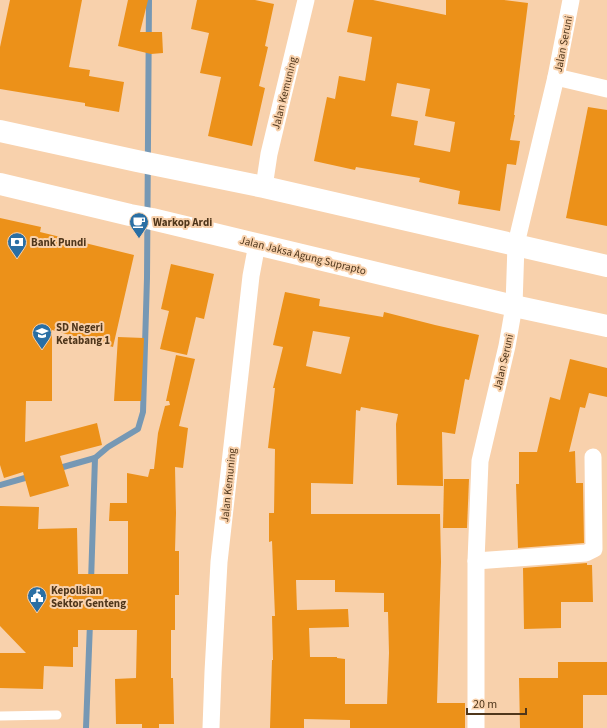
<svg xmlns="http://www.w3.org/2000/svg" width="607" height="728" viewBox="0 0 607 728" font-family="'Source Sans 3',sans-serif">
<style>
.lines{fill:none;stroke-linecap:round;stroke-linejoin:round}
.stream{stroke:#7698b4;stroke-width:6}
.building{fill:#ec9119;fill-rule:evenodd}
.service{stroke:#fff;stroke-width:9}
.minor{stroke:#fff;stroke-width:17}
.tertiary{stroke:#fff;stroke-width:22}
.labels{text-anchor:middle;stroke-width:4;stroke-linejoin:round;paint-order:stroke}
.street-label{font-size:11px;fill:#4f361b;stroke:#f8d1ac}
.poi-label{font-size:11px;font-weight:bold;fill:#4f361b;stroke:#f8d1ac;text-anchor:start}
</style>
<rect width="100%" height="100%" fill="#f8d1ac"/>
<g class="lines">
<g class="stream">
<polyline points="56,469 95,458 108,447 138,429 143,412 147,278 149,0"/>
<polyline points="0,485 32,476"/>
<polyline points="91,582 95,458"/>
<polyline points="86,728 90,623"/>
</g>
</g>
<g class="building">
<polygon points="10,0 82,0 69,67 90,70 89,76 124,82 119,112 85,106 85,103 0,89 0,47"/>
<polygon points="128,0 148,0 140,32 162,32 163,53 151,54 118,46"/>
<polygon points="197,0 255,0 274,4 265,46 268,47 259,86 265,88 252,146 208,136 221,77 200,73 209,33 191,29"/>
<path d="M 354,0 L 373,0 L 446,15 L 446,0 L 504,0 L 528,3 L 514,115 L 515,115 L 510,140 L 520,141 L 516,165 L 507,164 L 500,211 L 458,204 L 460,191 L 419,182 L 420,178 L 356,167 L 355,170 L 314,161 L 327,97 L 335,99 L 339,76 L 365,81 L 372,37 L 347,32 ZM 397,83 L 430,89 L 425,116 L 455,122 L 450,152 L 414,145 L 418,121 L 391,116 Z"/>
<polygon points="588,107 607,110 607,226 566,218"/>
<polygon points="0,218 41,227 40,232 134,255 113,347 52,330 52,401 26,401 25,442 97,423 102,445 60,456 69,486 30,497 23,472 4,478 0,465"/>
<polygon points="171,264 214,274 204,319 196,317 187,355 160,349 169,311 161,309"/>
<path d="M 285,292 L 320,299 L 319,306 L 383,317 L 384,312 L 435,325 L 479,335 L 469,380 L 465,379 L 455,434 L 442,432 L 443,486 L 397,485 L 396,424 L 398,414 L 361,407 L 360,411 L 356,410 L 353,484 L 311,483 L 311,514 L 440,514 L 441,562 L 437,703 L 465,703 L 465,728 L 350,728 L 350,720 L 304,719 L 304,728 L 270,728 L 272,660 L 273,660 L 272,616 L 275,616 L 272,541 L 269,542 L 269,513 L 274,513 L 275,449 L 268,448 L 275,388 L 273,388 L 283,347 L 273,345 ZM 313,331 L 350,337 L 341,374 L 306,366 ZM 296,580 L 335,580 L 335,592 L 384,593 L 384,612 L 388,612 L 389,653 L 387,704 L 345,704 L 345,659 L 337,658 L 337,657 L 310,657 L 309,628 L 349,627 L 348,609 L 297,610 Z"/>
<polygon points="118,337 144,338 141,401 114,401"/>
<polygon points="176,355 195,359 179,426 188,428 183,468 175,467 176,513 175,551 179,551 179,595 175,595 175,630 171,630 171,678 173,678 174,724 159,724 159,728 142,728 142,724 116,724 115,679 136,678 137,630 78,630 78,647 73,647 73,667 44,666 43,689 0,688 0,653 26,653 0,626 0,506 39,507 38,529 77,528 78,574 128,574 128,521 109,521 110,503 127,503 127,473 148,477 150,469 154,469 158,433 165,406 170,405 169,401 166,401"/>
<polygon points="570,359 607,368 607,397 589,393 585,408 580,407 569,452 575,451 576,483 583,483 584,543 518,548 516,484 519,484 519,452 537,452 550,397 560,400"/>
<polygon points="444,479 469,479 467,528 443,528"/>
<polygon points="587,563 587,565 592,565 593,602 561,602 561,628 524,629 523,568"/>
<polygon points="558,662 607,662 607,695 583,695 583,728 520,728 519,678 558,678"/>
</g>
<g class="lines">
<polyline class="service" points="0,716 57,715"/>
<g class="minor">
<polyline points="556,77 607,89"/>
<polyline points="264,187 269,154 306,0"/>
<polyline points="476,561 586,553 594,549 593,457"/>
<polyline points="211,728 213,672 219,562 251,276 257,244"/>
<polyline points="476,728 476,561 480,461 507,346 514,306 516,244 556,77 571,0"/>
</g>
<g class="tertiary">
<polyline points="0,131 137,161 264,187 607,266"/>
<polyline points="0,184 130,215 152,219 514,306 607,326"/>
</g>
</g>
<defs>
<symbol id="cafe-pin" viewBox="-11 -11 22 30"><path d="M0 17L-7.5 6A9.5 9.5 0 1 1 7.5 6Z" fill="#2a6fa4" stroke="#f8d1ac"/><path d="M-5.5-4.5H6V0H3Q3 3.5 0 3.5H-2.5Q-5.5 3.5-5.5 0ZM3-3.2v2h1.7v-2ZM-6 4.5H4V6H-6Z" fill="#fff"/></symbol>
<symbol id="bank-pin" viewBox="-11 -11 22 30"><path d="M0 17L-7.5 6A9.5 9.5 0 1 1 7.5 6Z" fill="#2a6fa4" stroke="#f8d1ac"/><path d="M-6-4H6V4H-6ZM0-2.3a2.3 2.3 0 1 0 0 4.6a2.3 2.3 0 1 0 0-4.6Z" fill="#fff"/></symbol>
<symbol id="school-pin" viewBox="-11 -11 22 30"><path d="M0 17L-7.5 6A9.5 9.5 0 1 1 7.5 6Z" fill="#2a6fa4" stroke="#f8d1ac"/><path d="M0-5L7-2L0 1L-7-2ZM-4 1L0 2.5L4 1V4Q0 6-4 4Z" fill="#fff"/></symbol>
<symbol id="civic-pin" viewBox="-11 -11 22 30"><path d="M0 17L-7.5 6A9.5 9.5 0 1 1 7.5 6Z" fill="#2a6fa4" stroke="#f8d1ac"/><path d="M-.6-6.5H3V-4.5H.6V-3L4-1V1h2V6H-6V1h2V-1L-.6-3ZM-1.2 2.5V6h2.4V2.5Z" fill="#fff"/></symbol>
</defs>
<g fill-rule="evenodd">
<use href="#cafe-pin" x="128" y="211" width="22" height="30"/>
<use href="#bank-pin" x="6" y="231" width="22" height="30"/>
<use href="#school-pin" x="31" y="322" width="22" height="30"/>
<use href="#civic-pin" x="26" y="585" width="22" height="30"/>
</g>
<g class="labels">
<g class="street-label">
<text transform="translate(563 44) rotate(-79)" y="4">Jalan Seruni</text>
<text transform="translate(284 93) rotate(-76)" y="4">Jalan Kemuning</text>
<text transform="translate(303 255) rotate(14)" y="4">Jalan Jaksa Agung Suprapto</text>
<text transform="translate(503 362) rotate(-77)" y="4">Jalan Seruni</text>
<text transform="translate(228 485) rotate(-84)" y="4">Jalan Kemuning</text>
</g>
<g class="poi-label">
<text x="153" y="226">Warkop Ardi</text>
<text x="31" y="246">Bank Pundi</text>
<text x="56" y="331">SD Negeri<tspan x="56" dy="13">Ketabang 1</tspan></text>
<text x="51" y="594">Kepolisian<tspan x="51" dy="13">Sektor Genteng</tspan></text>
</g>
</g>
<path d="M467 708v6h59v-6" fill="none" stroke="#4f361b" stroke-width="2"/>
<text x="473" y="708" font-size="12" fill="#4f361b" stroke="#f8d1ac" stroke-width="3" paint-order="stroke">20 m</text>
</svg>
